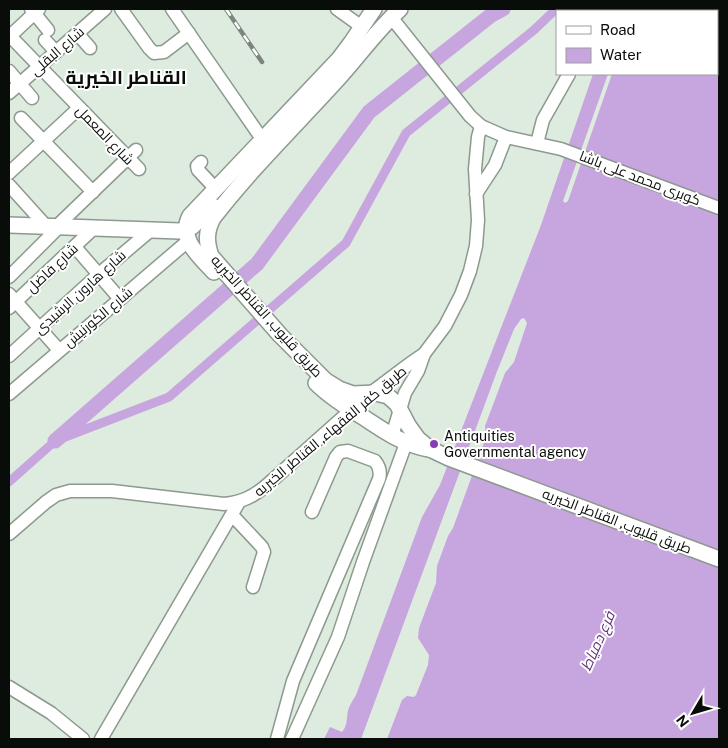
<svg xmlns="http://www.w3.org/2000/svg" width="728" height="748" viewBox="0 0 728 748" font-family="'Public Sans',Cairo,sans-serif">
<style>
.water{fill:#c7a5df}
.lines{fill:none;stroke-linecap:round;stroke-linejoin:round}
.canal{stroke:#c7a5df;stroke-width:9}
.river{stroke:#c7a5df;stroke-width:15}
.minor-casing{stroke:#8d998e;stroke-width:15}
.major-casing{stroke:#8d998e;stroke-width:18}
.minor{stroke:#fff;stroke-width:12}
.major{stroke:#fff;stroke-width:15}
.rail-casing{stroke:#7d867e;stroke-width:4.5}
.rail{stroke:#fff;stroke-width:2.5;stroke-dasharray:8;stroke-linecap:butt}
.poi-dot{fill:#873eb0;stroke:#fff;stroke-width:2}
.labels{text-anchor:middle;stroke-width:4;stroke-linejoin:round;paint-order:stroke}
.street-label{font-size:14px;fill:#090d09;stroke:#fff}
.poi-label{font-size:14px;fill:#090d09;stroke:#fff;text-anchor:start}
.water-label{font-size:15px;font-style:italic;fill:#61367b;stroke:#fff}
.district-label{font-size:19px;font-weight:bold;fill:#090d09;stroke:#fff}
</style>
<rect width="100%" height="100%" fill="#deebdf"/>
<path class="water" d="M 603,9 L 719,9 L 719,739 L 387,739 L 402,700 L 407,696 L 414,697 L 416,695 L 428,665 L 429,655 L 418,638 L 419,628 L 436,583 L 437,566 L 448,536 L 453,528 L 486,437 L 485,426 L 505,373 L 514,362 L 527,323 L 524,318 L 521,319 L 514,329 L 496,374 L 361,739 L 324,739 L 330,727 L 342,732 C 348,725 346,719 348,711 C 349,706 353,700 356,695 L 422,517 L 440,485 L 541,225 L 593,74 L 608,74 L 563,201 L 565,203 L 568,201 L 612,74 L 717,74 L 717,11 L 602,11 Z"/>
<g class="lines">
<polyline class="canal" points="9,482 55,441 169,397 346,243 406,133 534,30 556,9"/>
<polyline class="river" points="55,441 257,264 369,112 490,16 503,9"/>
<defs>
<g id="minor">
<polyline points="31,9 48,30"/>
<polyline points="121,9 149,48 154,53 164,52 189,33"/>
<polyline points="172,9 262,139 269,146"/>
<polyline points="337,9 362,27"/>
<polyline points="391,17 470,116 481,126 506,137 561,149 719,208"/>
<polyline points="77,33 90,48"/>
<polyline points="10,36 139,169"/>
<polyline points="9,37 39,9"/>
<polyline points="45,40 56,52"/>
<polyline points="9,71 32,98"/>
<polyline points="9,93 105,9"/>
<polyline points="21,118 93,192"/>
<polyline points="537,143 543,120 569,74"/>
<polyline points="201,162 197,166 198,170 215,188"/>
<polyline points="9,173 79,108"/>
<polyline points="9,185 46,226"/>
<polyline points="476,194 495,165 506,137"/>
<polyline points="56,227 136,150"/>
<polyline points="75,247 120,299"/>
<polyline points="9,277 59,227"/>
<polyline points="9,294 59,350"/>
<polyline points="9,308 94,228"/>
<polyline points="9,356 99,274 151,230"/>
<polyline points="9,394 188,241"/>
<polyline points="392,436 405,393 418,371 424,354 445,326 461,295 470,271 476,246 478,220 475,169 478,137 481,126"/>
<polyline points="232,515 262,547 264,552 253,587"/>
<path d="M 9,534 L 46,502 L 56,495 L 70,491 L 112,491 L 224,504 C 242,502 253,497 267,485 L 369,394 C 388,381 405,366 424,354"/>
<polyline points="9,687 51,713 83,739"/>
<polyline points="101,739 239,502"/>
<path d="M 277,739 L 293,681 L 379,479 C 381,472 379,466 375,461 L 348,451 L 340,452 L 336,457 L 312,512"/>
<polyline points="292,739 338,637 363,562 406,443"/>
</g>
<g id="major">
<path d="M 400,9 C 376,31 358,57 336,81 C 295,126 250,170 213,218 C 206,231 206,242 211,256 L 280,335 L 326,381 L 339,389 L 353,394 L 376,393 L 388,396 L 397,404 L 408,425 L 418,439 L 430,449 L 449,458 L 719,559"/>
<polyline points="9,225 180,231 192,227 213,206"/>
<path d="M 214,272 C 199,256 178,239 190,216 L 339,59 L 351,43 L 374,9"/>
<path d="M 316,383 C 330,397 346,407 363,417 C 384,431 404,445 429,449"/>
</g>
</defs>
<use href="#minor" class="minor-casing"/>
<use href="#major" class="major-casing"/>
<use href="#minor" class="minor"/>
<use href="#major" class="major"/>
<defs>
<polyline id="rail" points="226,9 262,62"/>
</defs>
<use href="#rail" class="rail-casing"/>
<use href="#rail" class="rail"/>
</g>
<circle class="poi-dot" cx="434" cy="444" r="5"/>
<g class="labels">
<g class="street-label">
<text transform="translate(57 51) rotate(-41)" y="5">شارع البقلى</text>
<text transform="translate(105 135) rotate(46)" y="5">شارع المعمل</text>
<text transform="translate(640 178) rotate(21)" y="5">كوبرى محمد على باشا</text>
<text transform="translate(52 268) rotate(-43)" y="5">شارع فاضل</text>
<text transform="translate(80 292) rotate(-42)" y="5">شارع هارون الرشيدى</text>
<text transform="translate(267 316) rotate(48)" y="5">طريق قليوب, القناطر الخيريه</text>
<text transform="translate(98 317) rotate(-40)" y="5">شارع الكورنيش</text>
<text transform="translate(330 431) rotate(-40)" y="5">طريق كفر الفقهاء, القناطر الخيريه</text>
<text transform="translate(617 521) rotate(21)" y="5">طريق قليوب, القناطر الخيريه</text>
</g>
<g class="poi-label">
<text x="444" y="441">Antiquities<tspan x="444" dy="16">Governmental agency</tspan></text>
</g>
<g class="water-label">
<text transform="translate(598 641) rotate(-66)" y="5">فرع دمياط</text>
</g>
<g class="district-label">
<text x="126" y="84">القناطر الخيرية</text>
</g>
</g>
<rect width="728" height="748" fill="none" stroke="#090d09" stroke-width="20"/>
<rect x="556" y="10" width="162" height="65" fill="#ffffff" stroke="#9d9e9d"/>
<rect x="566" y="26" width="25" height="8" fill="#ffffff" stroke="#9d9e9d"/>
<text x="600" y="35" font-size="15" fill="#090d09">Road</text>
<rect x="566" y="48" width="25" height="15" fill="#c7a5df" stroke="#9d9e9d"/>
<text x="600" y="60" font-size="15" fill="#090d09">Water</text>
<g transform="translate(693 713) rotate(232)" stroke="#ffffff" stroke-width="4" paint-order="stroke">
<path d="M0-4L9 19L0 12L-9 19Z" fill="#090d09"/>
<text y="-8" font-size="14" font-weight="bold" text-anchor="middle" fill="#090d09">N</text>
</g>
</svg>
